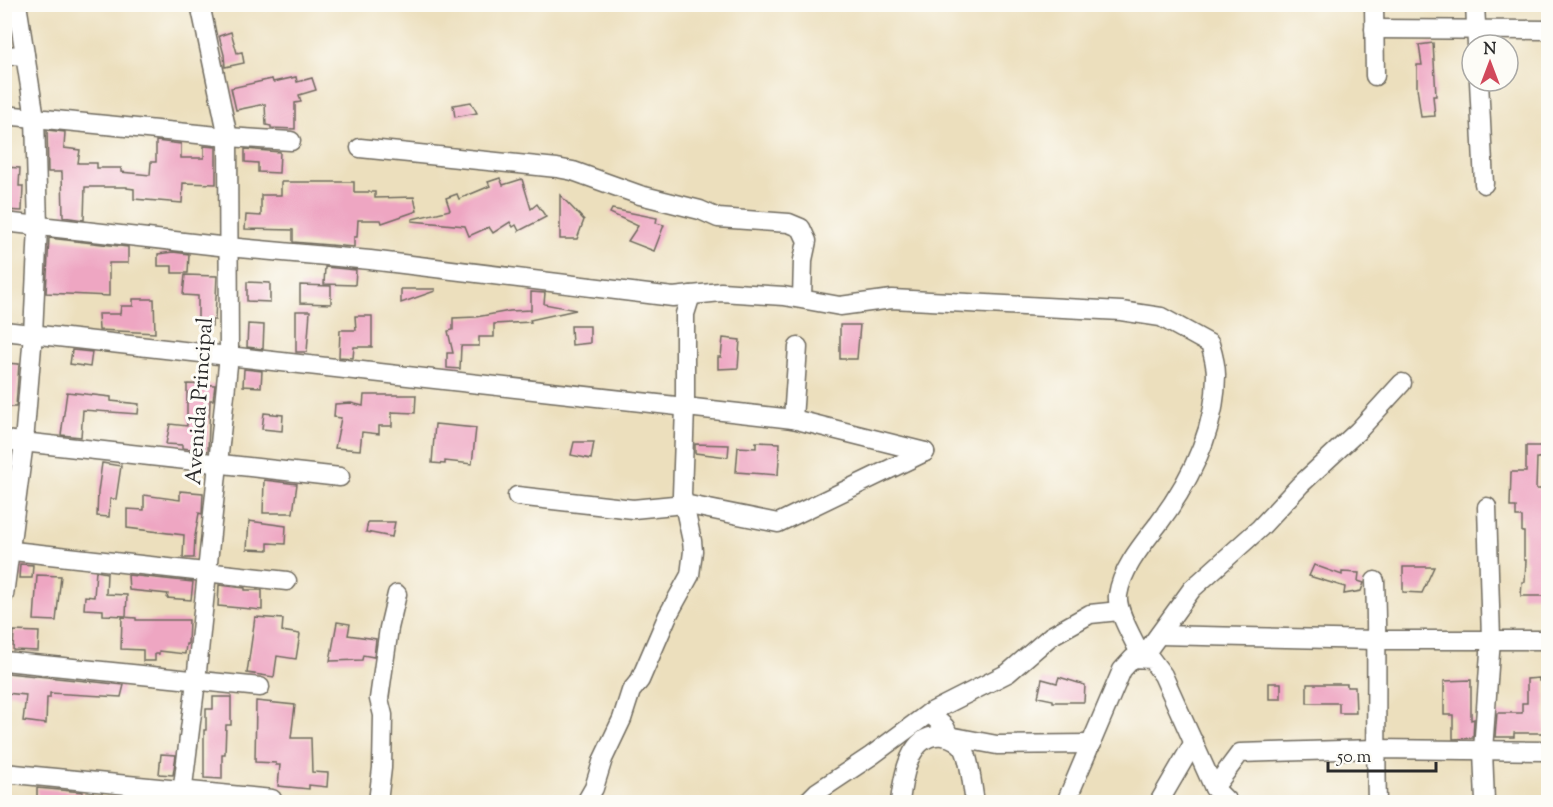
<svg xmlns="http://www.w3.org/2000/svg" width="1553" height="807" viewBox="0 0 1553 807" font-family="'Sorts Mill Goudy',serif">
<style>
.building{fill:#eea6c2}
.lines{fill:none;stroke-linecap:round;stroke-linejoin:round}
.minor-casing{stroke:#6f6a5e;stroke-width:21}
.minor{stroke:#fff;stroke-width:18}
.labels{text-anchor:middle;stroke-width:6;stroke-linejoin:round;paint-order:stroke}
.street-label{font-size:22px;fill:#2b2b2b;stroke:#fdfcf7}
</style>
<rect width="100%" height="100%" fill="#fdfcf7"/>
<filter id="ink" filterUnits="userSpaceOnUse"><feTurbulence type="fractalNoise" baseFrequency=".0167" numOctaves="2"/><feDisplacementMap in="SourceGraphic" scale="12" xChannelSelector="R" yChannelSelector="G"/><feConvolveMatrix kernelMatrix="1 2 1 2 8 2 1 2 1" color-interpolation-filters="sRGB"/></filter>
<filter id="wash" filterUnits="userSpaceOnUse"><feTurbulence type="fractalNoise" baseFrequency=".008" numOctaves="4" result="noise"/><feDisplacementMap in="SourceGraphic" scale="24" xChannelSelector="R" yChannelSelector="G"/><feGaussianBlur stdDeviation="1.35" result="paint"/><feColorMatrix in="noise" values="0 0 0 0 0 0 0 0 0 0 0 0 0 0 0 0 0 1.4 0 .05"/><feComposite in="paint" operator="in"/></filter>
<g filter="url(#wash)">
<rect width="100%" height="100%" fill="#ecdfbd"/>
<g id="blocks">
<g class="building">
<polygon points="231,32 237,53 242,52 244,63 225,67 224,55 219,36"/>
<polygon points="1433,43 1436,96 1433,96 1435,116 1421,117 1417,87 1417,65 1422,65 1419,45"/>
<polygon points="296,77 297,82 312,78 316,90 299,95 301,102 295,103 295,129 271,128 271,126 266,125 265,104 236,110 231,88 272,79 273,82"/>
<polygon points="471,102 477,113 455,117 453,105"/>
<polygon points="47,130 65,132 64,148 80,150 78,163 97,163 97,168 121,168 121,172 150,175 151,162 156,162 156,141 181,144 181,158 204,158 204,146 216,147 216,184 183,183 182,203 134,199 134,189 127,188 127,187 85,187 84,220 63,217 62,172 48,172"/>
<polygon points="245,149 280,152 279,173 258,172 258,163 245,162"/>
<polygon points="4,167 20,168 19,186 23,186 22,211 4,210"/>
<polygon points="500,178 503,185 522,179 531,209 537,204 546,217 519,231 516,225 513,227 510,222 493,233 489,227 469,236 465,226 412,221 412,219 450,210 446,198 457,194 459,199 490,186 488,182"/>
<polygon points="281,182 354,182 354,192 375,192 375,198 414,197 417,211 382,223 381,220 358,220 357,237 354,237 354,247 293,242 293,230 245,229 246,215 261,216 261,195 281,195"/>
<polygon points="560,195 584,220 577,239 560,239"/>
<polygon points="612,209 657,218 656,223 664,225 654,251 628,241 638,226 610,213"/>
<polygon points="49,238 128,247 128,263 109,263 109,296 46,293"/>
<polygon points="173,252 189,254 188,273 172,273 172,266 158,266 158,254"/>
<polygon points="325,267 356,270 355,285 324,284"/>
<polygon points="185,275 217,276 215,320 212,320 212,326 198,326 198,296 183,295"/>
<polygon points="247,282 270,283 270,302 247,301"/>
<polygon points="300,285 331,286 331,304 300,303"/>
<polygon points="401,289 435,289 435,291 401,303"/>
<polygon points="531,292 545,293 544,304 576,310 530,320 531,322 494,324 494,337 479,337 479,346 461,346 460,369 447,368 447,353 453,353 448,331 453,330 453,318 476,317 510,311 531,310"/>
<polygon points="133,299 154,299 155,333 99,330 98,314 120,314 121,306 133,306"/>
<polygon points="296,311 310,311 307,352 296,352"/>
<polygon points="355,316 372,316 372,347 354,347 353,358 339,357 340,330 356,330"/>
<polygon points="248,324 264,325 263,349 247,347"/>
<polygon points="840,325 860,325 857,359 840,359"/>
<polygon points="571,326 590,326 590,343 572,345"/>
<polygon points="723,338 740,340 738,368 718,369 718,357 721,357"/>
<polygon points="72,350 92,352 90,367 70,364"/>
<polygon points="4,363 19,364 16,407 5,407"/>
<polygon points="244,369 262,371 261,387 243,386"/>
<polygon points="187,384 215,385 213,400 210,400 208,451 182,448 182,445 166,444 170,424 187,426"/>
<polygon points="67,392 111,397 111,401 139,404 138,414 83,410 81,437 61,435"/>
<polygon points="364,395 416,395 415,413 392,412 392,426 379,426 379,434 362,432 360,450 335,448 341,418 334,417 335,404 351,403 363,406"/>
<polygon points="264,413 283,415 282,431 262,429"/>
<polygon points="435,424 476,428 472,464 445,461 445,464 432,463"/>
<polygon points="574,442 594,442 591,459 571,455"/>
<polygon points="756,442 780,443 778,475 736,472 738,447 756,448"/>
<polygon points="695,444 729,445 728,457 695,453"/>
<polygon points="1526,446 1548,446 1548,457 1537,458 1536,489 1545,489 1545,510 1548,510 1548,596 1521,596 1522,582 1525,582 1526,560 1524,560 1524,532 1522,532 1522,517 1516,517 1516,507 1510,507 1511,472 1526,472"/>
<polygon points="102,463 121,466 116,499 110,499 109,517 97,516 98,492"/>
<polygon points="264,480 297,484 293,513 263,513"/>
<polygon points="180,491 203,493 202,514 199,513 195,536 194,558 183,558 184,535 127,528 127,509 144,510 144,495 180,500"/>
<polygon points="249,521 286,526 285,544 268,543 268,550 247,549"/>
<polygon points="368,522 395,522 392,537 366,532"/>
<polygon points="20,564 33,565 32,578 19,578"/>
<polygon points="1314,565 1342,575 1342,572 1359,573 1358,581 1364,583 1361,591 1344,594 1345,587 1309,576"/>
<polygon points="1403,567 1434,567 1422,593 1403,592"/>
<polygon points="96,571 107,573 106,594 127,595 126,616 103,615 103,610 84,609 85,596 94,597"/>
<polygon points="37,575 61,576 56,621 34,620"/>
<polygon points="128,575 193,582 191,600 167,598 168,594 129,590"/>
<polygon points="219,585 245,588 245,590 262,590 262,610 218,606"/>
<polygon points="122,617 136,618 136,620 189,620 188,644 186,644 185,654 159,651 159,654 155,654 155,661 143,661 143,650 121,649"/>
<polygon points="255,617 283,619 282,631 300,634 296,659 277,656 274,677 247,673"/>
<polygon points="337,622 350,624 348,635 376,639 374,657 363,655 362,660 330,661"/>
<polygon points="14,631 39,632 38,651 13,650"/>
<polygon points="7,673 96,682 124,685 121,697 50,693 50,698 47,698 46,724 23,721 26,695 5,693"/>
<polygon points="1059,677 1085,685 1084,702 1053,702 1053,700 1038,697 1042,679 1057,683"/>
<polygon points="1539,678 1539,681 1545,681 1545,733 1514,733 1514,737 1495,737 1497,713 1522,713 1522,703 1527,703 1527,679"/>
<polygon points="1471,680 1471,720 1474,719 1473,738 1453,739 1453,715 1444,715 1444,681"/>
<rect x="1269" y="683" width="12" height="16"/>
<polygon points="1307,684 1347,684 1347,687 1355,687 1356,713 1339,713 1339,703 1307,703"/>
<polygon points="213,697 231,697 231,725 226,725 225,754 222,754 222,779 204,778 204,730 206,730 206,709 213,709"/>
<polygon points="256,701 295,705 291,738 311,738 312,772 328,773 327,787 309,785 309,789 278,786 280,765 276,765 276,763 255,762"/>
<polygon points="161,754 176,755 173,775 159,774"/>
<polygon points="37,788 83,792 82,802 37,802"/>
</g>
</g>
</g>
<g filter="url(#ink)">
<use href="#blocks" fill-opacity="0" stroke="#6f6a5e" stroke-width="1.5"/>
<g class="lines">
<defs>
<g id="minor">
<polyline points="1374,4 1375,76"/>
<polyline points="1475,4 1477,45"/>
<polyline points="1374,29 1548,30"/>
<polyline points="4,56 25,55"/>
<polyline points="1479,81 1484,184"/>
<polyline points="4,115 228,137 291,141"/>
<polyline points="360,148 557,168 573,171 640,195 700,210 718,218 789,223 801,228 807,241 803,260 802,298"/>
<path d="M 4,222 L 228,247 L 370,260 L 673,297 L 721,292 L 784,296 L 840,306 L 892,299 L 1121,311 L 1161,317 L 1210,344 C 1213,354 1216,365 1216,375 C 1216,429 1190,481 1159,523 C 1143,544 1122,568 1118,595 C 1116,612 1135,641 1142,658"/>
<polyline points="4,331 793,419 925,452"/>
<polyline points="793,419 798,347"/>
<polyline points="4,440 340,477"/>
<polyline points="517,496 633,509 684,504 778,523 925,452"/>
<polyline points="4,550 287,581"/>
<path d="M 1375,581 C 1378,655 1375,729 1377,802"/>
<polyline points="4,595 24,442 33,334 38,226 35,118 17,4"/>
<polyline points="1159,635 1377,640 1548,640"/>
<polyline points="1142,658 1192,589 1260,528 1300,485 1358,431 1402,383"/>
<polyline points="4,661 260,687"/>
<polyline points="929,713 945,727 949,736 997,745 1092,744"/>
<polyline points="4,773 272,799"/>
<polyline points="1214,788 1240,753 1375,749 1548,751"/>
<polyline points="181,802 196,681 229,355 228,137 200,4"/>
<polyline points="378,802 382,768 383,715 379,699 389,628 397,594"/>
<polyline points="586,802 594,788 603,759 622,719 631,691 640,680 668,615 690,575 693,551 692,541 682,495 685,407 685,314 691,295"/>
<polyline points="807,802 817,792 871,756 929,713 1008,673 1051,636 1090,614 1119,611"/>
<path d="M 900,802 C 903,777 909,732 943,736 C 952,737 962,743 965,751 C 971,766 972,787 975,802"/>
<polyline points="1066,802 1122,670 1133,658 1151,659 1163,675 1214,788 1228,802"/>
<polyline points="1159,802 1194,742"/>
<polyline points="1485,802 1483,750 1491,639 1487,507"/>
</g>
</defs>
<use href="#minor" class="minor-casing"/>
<use href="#minor" class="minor"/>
</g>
</g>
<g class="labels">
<g class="street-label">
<text transform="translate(198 401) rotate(-86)" y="8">Avenida Principal</text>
</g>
</g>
<rect width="1553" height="807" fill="none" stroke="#fdfcf7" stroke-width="24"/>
<g transform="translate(1490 63)"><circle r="28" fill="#fdfcf7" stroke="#a9a8a5" stroke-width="1.5"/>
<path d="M0-4.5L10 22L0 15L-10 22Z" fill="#d1495b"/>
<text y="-9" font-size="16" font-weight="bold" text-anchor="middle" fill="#2b2b2b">N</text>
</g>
<path d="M1328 762v9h108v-9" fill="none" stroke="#2b2b2b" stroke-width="3"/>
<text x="1337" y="762" font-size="18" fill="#2b2b2b" stroke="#fdfcf7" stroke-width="4.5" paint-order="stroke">50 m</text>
</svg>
